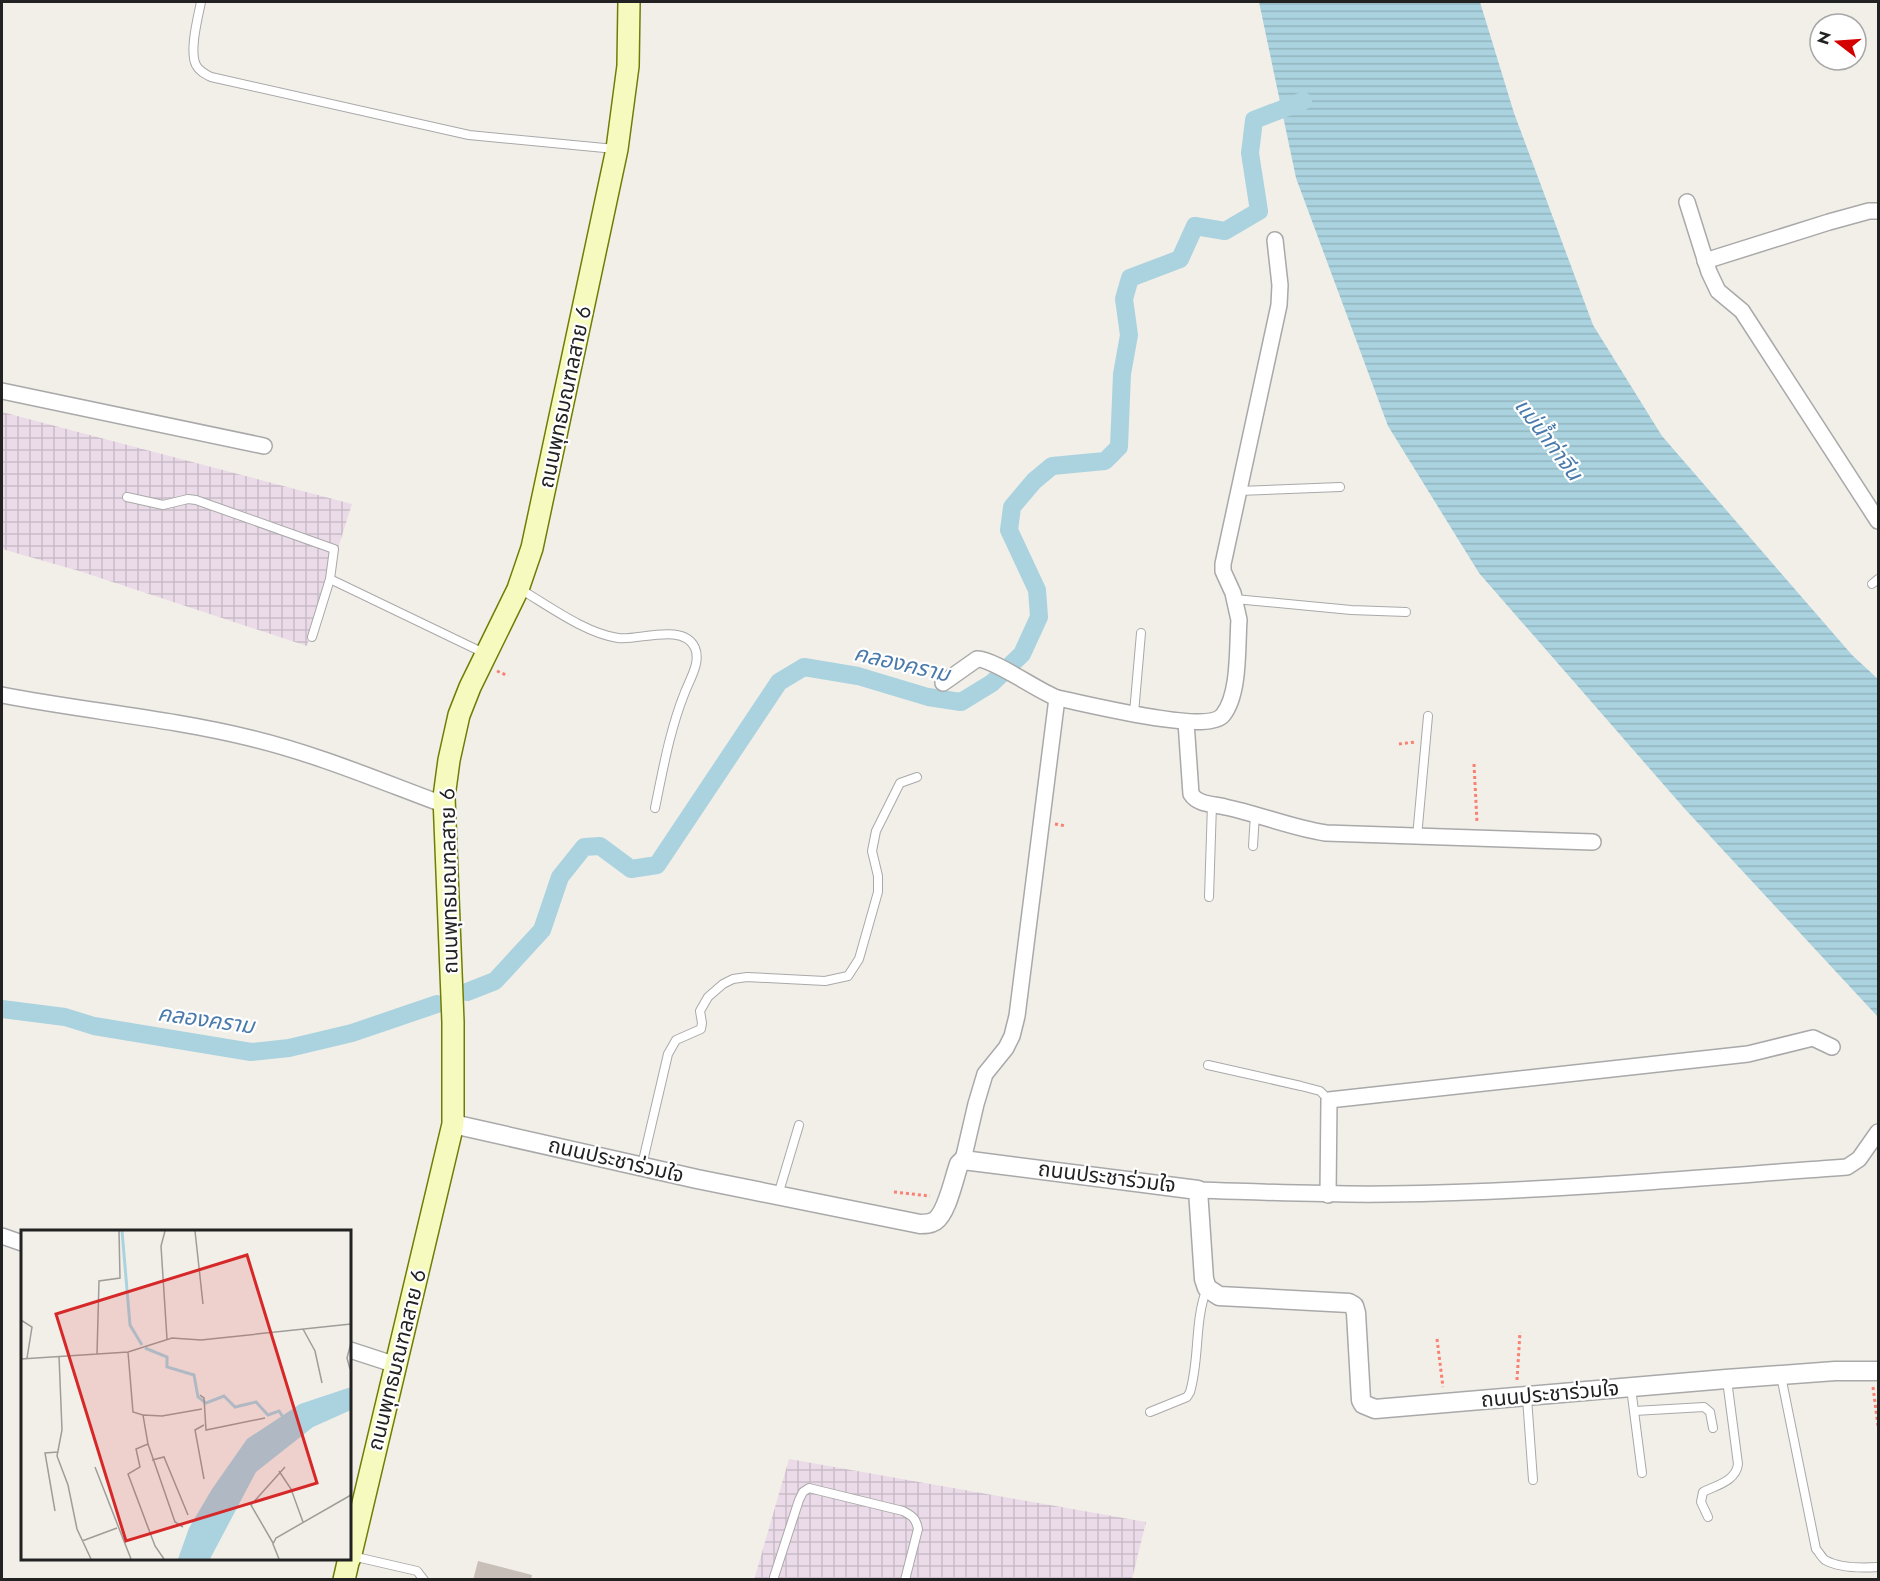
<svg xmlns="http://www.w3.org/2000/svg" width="1880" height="1581" viewBox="0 0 1880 1581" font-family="Jost,'Noto Sans Thai',sans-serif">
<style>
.industrial{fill:url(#industrial-grid)}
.water{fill:url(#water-rules)}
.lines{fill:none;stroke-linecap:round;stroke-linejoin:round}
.canal{stroke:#aad3df;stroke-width:18}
.building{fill:#c7bfb8}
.service-casing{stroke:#a9a9a9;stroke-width:10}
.minor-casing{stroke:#a9a9a9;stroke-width:18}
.tertiary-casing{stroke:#a9a9a9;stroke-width:21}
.secondary-casing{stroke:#707d05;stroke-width:24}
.path{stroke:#fa8072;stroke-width:3;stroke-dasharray:3 3;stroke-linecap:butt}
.service{stroke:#fff;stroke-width:8}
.minor{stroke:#fff;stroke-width:15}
.tertiary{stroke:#fff;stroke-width:18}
.secondary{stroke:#f7fabf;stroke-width:21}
.labels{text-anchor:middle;stroke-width:4.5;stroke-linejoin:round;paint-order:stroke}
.street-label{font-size:21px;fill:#222;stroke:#fff}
.water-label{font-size:22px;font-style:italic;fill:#4a7aab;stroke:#fff}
.inset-river{fill:none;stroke:#aad3df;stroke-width:3}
.inset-road{fill:none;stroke:#9f9d99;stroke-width:1.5}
.view{fill:#d62828;fill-opacity:0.15;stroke:#d62828;stroke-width:3}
.inset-edge{fill:none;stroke:#222;stroke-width:3}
</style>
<defs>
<pattern id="industrial-grid" width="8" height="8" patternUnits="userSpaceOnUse" patternTransform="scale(1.5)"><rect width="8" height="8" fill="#ebdbe8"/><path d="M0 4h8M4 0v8" fill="none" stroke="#c9bcc7"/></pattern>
<pattern id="water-rules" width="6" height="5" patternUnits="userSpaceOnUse" patternTransform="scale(1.5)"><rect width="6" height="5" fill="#aad3df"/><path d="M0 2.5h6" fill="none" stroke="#92b5bf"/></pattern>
</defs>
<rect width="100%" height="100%" fill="#f2efe9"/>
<g class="industrial">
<polygon points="2,412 352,504 307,646 79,571 2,549"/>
<polygon points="789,1459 1146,1522 1132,1579 754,1580"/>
</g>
<polygon class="water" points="1259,2 1480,2 1514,113 1593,325 1662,436 1852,655 1878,679 1878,1017 1684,808 1479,573 1388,426 1296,178"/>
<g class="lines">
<g class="canal">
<polyline points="467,992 495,981 542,930 560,877 584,847 600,846 631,869 657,865 779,682 804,667 858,676 928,697 961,702 992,683 1022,654 1039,617 1037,590 1009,530 1012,507 1034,481 1052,466 1105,461 1119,447 1122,374 1129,335 1124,299 1130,278 1180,259 1195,226 1225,231 1259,211 1250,153 1254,120 1303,101"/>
<polyline points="2,1009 65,1017 94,1026 251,1052 289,1048 352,1033 437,1004"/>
</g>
</g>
<polygon class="building" points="478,1561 532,1575 531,1580 473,1580"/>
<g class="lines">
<defs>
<g id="service">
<path d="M 201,2 C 198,17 189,51 196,65 C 199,71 205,74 211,77 L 469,135 L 615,149"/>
<polyline points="1238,491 1340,487"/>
<polyline points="127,497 163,505 188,499 196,500 334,549 330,579 312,637"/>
<polyline points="330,579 486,654"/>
<polyline points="1872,584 1878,579"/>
<path d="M 520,589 C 549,606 585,633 618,638 C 638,641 684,622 695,648 C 701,662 690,679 685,692 C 670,729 663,769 655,808"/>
<polyline points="1235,599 1351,610 1406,612"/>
<polyline points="1134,713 1141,633"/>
<polyline points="1417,837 1428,716"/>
<polyline points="1253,846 1255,814"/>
<polyline points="1209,897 1212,804"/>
<polyline points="1208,1065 1301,1086 1320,1091 1329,1100"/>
<polyline points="642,1165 668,1054 676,1040 701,1029 702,1023 700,1011 708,997 723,984 733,979 747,977 825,981 848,976 859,959 878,892 878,876 872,851 876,831 900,783 917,777"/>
<polyline points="778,1195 799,1125"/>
<path d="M 1781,1376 L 1816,1549 C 1819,1552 1822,1558 1825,1560 C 1839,1568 1863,1568 1878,1567"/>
<polyline points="1631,1388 1642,1473"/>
<polyline points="1527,1398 1533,1480"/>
<polyline points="1634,1411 1704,1407 1710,1412 1713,1428"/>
<path d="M 1150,1412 L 1187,1397 L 1190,1392 C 1200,1358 1194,1321 1207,1288"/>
<path d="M 1708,1517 L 1701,1502 L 1703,1492 C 1717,1485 1736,1481 1738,1464 L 1727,1380"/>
<polyline points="352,1556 417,1571 424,1580"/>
<path d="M 774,1577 L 799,1500 L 803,1492 L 809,1488 L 903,1511 C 913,1516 916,1519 918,1529 L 905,1580"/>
</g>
<g id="minor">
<polyline points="1687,202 1709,272 1718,291 1742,311 1878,521"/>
<polyline points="1705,261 1829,222 1869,211 1878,211"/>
<polyline points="2,391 264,446"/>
<path d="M 943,683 L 977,659 C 992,658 1038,691 1057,698 C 1084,703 1207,735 1223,715 C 1240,694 1237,646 1239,620 L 1233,593 L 1223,571 L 1223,564 L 1279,305 L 1280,285 L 1275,240"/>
<path d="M 2,695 C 84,711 168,718 250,738 C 317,754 380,781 445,805"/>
<path d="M 1186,722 L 1191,794 C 1198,805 1214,804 1225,807 C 1259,814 1292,828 1326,833 L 1593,842"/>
<polyline points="963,1160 976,1104 985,1074 1006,1048 1012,1036 1017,1016 1057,698"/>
<path d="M 1198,1190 C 1262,1192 1325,1195 1389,1194 C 1542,1192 1695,1178 1847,1167 L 1859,1159 L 1878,1132"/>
<polyline points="1328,1195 1329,1100 1748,1054 1813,1038 1832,1047"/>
<polyline points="2,1236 22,1243"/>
<polyline points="350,1350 396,1365"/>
</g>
<path id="tertiary" d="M 453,1124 L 697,1179 L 920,1224 C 926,1224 930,1224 935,1221 C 947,1213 954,1178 959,1164 L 963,1160 L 1198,1190 L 1204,1279 L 1207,1288 L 1219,1296 L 1349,1303 L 1354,1306 L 1356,1313 L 1361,1400 L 1363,1404 L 1375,1409 L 1726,1379 L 1835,1371 L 1878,1371"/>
<g id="secondary">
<polyline points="350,1558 453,1124 453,1022 444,797 449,760 459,715 470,687 518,589 532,548 617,149 628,66 629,2"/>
<polyline points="344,1580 349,1558"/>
</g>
</defs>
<use href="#service" class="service-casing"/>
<use href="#minor" class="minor-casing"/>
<use href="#tertiary" class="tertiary-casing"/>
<use href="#secondary" class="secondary-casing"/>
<g class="path">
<polyline points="497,671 508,676"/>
<polyline points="1399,744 1415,742"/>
<polyline points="1474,764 1477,822"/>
<polyline points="1055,824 1066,826"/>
<polyline points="894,1192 930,1196"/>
<polyline points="1437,1339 1443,1387"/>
<polyline points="1517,1380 1520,1332"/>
<polyline points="1873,1387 1878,1426"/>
</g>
<use href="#service" class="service"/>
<use href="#minor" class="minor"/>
<use href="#tertiary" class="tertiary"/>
<use href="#secondary" class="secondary"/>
</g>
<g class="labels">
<g class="street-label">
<text transform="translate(565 397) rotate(-78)" y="7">ถนนพุทธมณฑลสาย 6</text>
<text transform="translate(449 881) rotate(-91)" y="7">ถนนพุทธมณฑลสาย 6</text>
<text transform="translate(616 1160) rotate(13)" y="7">ถนนประชาร่วมใจ</text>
<text transform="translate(1107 1177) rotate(7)" y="7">ถนนประชาร่วมใจ</text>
<text transform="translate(397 1360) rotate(-76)" y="7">ถนนพุทธมณฑลสาย 6</text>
<text transform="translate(1550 1394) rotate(-5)" y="7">ถนนประชาร่วมใจ</text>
</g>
<g class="water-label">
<text transform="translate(1549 439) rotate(53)" y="8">แม่น้ำท่าจีน</text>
<text transform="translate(902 663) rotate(13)" y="8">คลองคราม</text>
<text transform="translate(206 1019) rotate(8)" y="8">คลองคราม</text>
</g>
</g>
<g transform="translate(21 1230)">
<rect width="330" height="330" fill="#f2efe9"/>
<path d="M 330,157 L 330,180 L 292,197 L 235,242 L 189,329 L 157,329 L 168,298 L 191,259 L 226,209 L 279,174 Z" fill="#aad3df"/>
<path class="inset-river" d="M 101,1 L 109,95 L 121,115M 124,118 L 146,127 L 146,137 L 173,145 L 177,167 L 185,173 L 203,166 L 214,177 L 235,172 L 247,185 L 258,181 L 262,187"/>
<path class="inset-road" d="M 144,1 L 140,16 L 146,109M 174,1 L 182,74M 0,90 L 11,97 L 6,128M 282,99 L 294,121 L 301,153M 107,122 L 112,182 L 122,185 L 127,214 L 115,219 L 119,237 L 107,244 L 134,316 L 143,329M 76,124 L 78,51 L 99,48 L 98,1M 38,126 L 41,200 L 36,226 L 47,255 L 56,299 L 70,329M 0,129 L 107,122 L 151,108 L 180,110 L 330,94M 329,139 L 326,128 L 330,113M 179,165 L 183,168 L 185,200 L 244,188M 122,185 L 141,186 L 181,179M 183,195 L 174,200 L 183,249M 127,214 L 154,292 L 162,297M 131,230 L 143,227 L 167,285M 74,237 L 110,329M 258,241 L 270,259 L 282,292M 34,281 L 24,223 L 37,222M 61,311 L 96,298M 252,313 L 230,275 L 264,237M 258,329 L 252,314 L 255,308 L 330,265"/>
<path class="view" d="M 226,25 L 296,253 L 105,311 L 35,84 Z"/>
<rect width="330" height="330" class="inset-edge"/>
</g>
<rect width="1880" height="1581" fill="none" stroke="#222222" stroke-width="6"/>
<g transform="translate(1838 42) rotate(287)"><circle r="28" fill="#ffffff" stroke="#a7a7a7" stroke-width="1.5"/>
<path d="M0-4.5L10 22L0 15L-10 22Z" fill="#d40000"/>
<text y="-9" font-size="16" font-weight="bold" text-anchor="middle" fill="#222222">N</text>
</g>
</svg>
